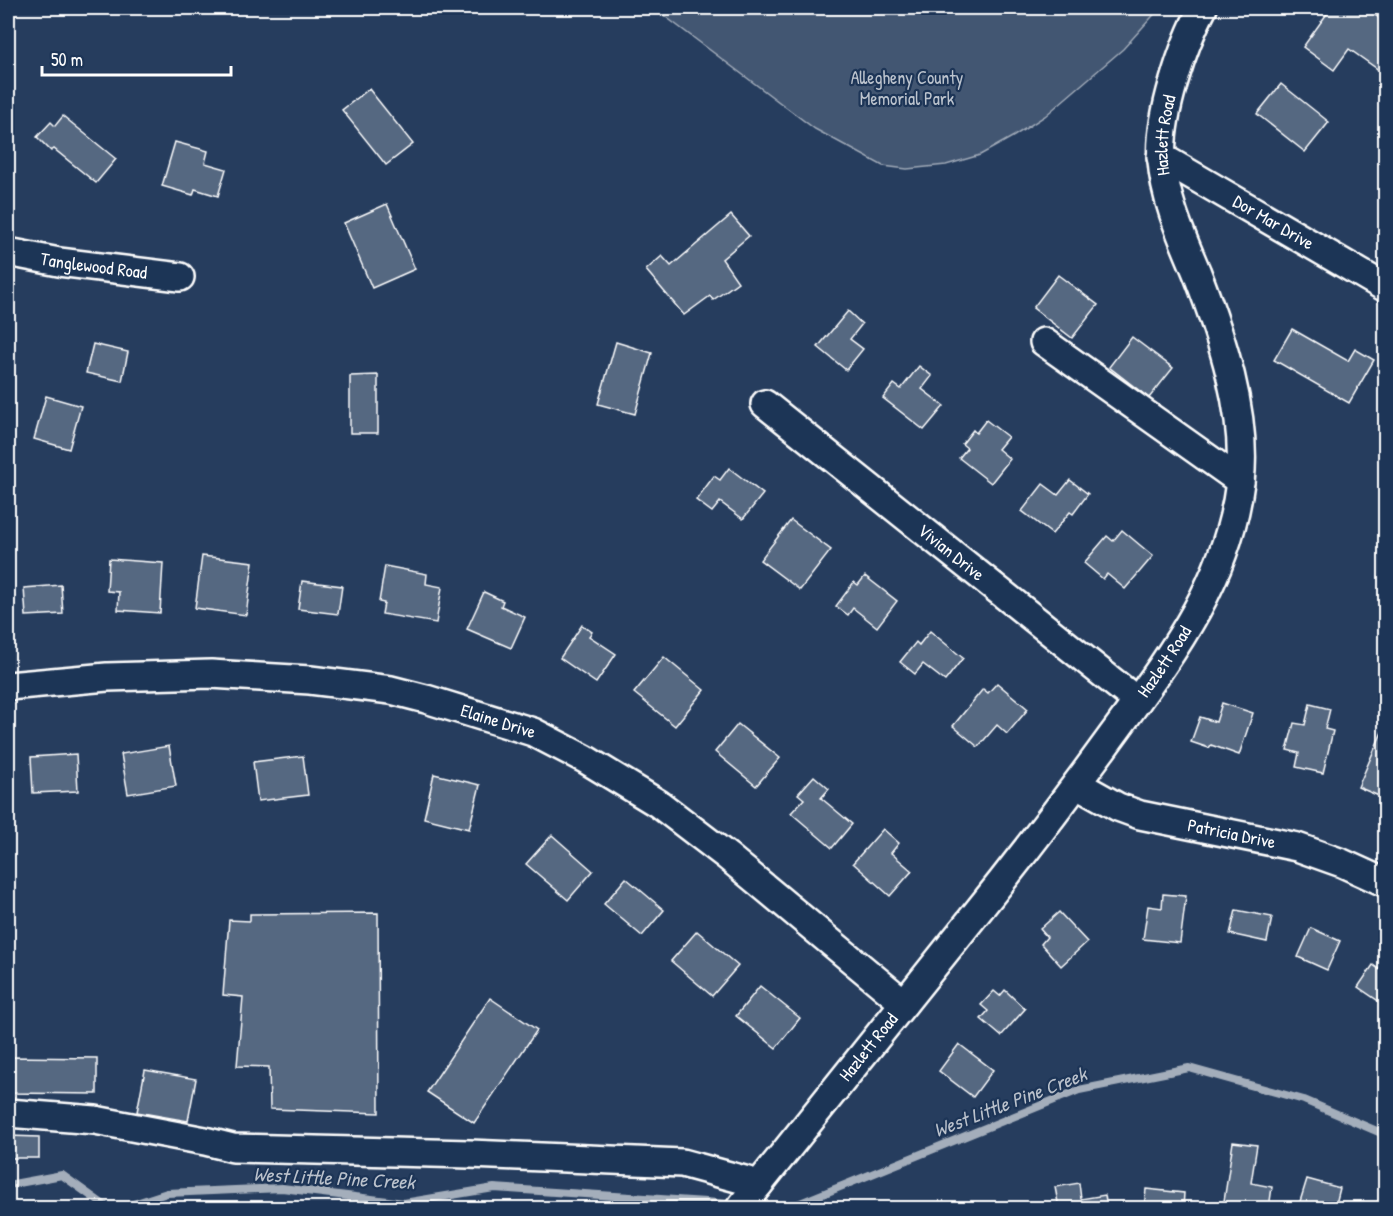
<svg xmlns="http://www.w3.org/2000/svg" width="1393" height="1216" viewBox="0 0 1393 1216" font-family="'Patrick Hand',sans-serif">
<style>
.green{fill:#425672;stroke:#a0aab8;stroke-width:1.5}
.lines{fill:none;stroke-linecap:round;stroke-linejoin:round}
.stream{stroke:#a4aebb;stroke-width:8}
.building{fill:#556781;stroke:#fff;stroke-width:1.5}
.minor-casing{stroke:#fff;stroke-width:32}
.minor{stroke:#1d3557;stroke-width:27}
.labels{text-anchor:middle;stroke-width:4.5;stroke-linejoin:round;paint-order:stroke}
.park-label{font-size:18px;fill:#bdc4ce;stroke:#1d3557}
.street-label{font-size:18px;fill:#fff;stroke:#1d3557}
.water-label{font-size:20px;font-style:italic;fill:#bbc2cc;stroke:#1d3557}
</style>
<rect width="100%" height="100%" fill="#263d5e"/>
<filter id="ink" filterUnits="userSpaceOnUse"><feTurbulence type="fractalNoise" baseFrequency=".0167" numOctaves="2"/><feDisplacementMap in="SourceGraphic" scale="12" xChannelSelector="R" yChannelSelector="G"/><feConvolveMatrix kernelMatrix="1 2 1 2 8 2 1 2 1" color-interpolation-filters="sRGB"/></filter>
<g filter="url(#ink)">
<polygon class="green" points="654,8 1160,8 1123,49 1045,116 1014,136 980,155 946,165 907,169 883,166 815,129"/>
<g class="lines">
<g class="stream">
<polyline points="8,1185 62,1175 108,1208"/>
<polyline points="121,1208 167,1193 282,1188 404,1203 494,1188 706,1202 738,1205"/>
<polyline points="788,1208 1079,1090 1189,1068 1304,1100 1386,1135"/>
</g>
</g>
<g class="building">
<polygon points="1331,8 1365,8 1386,23 1386,75 1349,49 1334,70 1303,47"/>
<polygon points="1281,84 1329,122 1305,152 1257,114"/>
<polygon points="369,89 413,144 386,165 342,110"/>
<polygon points="63,116 116,159 96,183 54,149 51,151 37,137 51,122 55,126"/>
<polygon points="175,142 208,151 205,163 226,169 218,196 195,189 193,195 162,186"/>
<polygon points="387,204 415,269 372,288 344,223"/>
<polygon points="731,215 749,236 722,259 738,282 713,300 710,296 684,315 646,270 662,256 671,266"/>
<polygon points="1058,275 1098,305 1072,338 1033,308"/>
<polygon points="848,311 862,324 850,339 863,349 846,370 818,347"/>
<polygon points="1292,329 1348,361 1355,349 1374,360 1349,403 1274,360"/>
<polygon points="1132,337 1173,368 1149,398 1109,367"/>
<polygon points="616,342 652,353 635,414 598,404"/>
<polygon points="93,344 128,352 122,381 86,373"/>
<polygon points="919,366 932,376 922,389 944,406 924,430 883,398 894,384 901,389"/>
<polygon points="378,375 378,433 350,433 350,376"/>
<polygon points="46,396 81,406 69,449 34,439"/>
<polygon points="986,420 1008,437 998,449 1010,459 991,483 959,458 967,448 962,444 973,430 976,433"/>
<polygon points="729,468 763,494 743,519 720,502 712,512 696,500 714,476 720,480"/>
<polygon points="1070,480 1088,494 1073,514 1070,512 1052,534 1022,511 1043,484 1058,495"/>
<polygon points="791,520 831,550 800,590 760,560"/>
<polygon points="1122,530 1153,556 1125,589 1107,574 1103,579 1084,563 1107,536 1113,541"/>
<polygon points="202,556 253,562 246,615 195,608"/>
<polygon points="109,559 163,563 160,613 118,610 119,592 107,591"/>
<polygon points="385,566 427,574 426,584 442,587 436,623 382,614 384,603 379,602"/>
<polygon points="865,576 897,601 877,627 853,608 848,615 836,606 854,582 858,585"/>
<polygon points="302,581 342,586 338,614 298,609"/>
<polygon points="61,585 63,614 26,616 24,588"/>
<polygon points="484,592 503,601 501,606 525,617 511,648 467,629"/>
<polygon points="582,625 592,632 589,636 616,654 596,683 560,658"/>
<polygon points="930,631 963,658 945,681 923,664 915,674 900,662 916,642 919,645"/>
<polygon points="664,657 704,690 675,726 634,693"/>
<polygon points="997,683 1028,709 1007,734 997,725 978,747 953,726 983,689 988,693"/>
<polygon points="1222,703 1253,713 1239,755 1211,745 1209,748 1191,742 1200,717 1216,722"/>
<polygon points="1310,704 1330,709 1325,729 1333,731 1323,773 1296,767 1299,753 1287,750 1294,723 1305,725"/>
<polygon points="738,724 780,758 756,786 715,752"/>
<polygon points="1382,732 1386,734 1386,799 1358,787"/>
<polygon points="169,746 176,786 128,794 121,754"/>
<polygon points="76,754 78,791 33,793 31,757"/>
<polygon points="303,756 308,795 258,801 253,762"/>
<polygon points="434,774 480,785 469,829 424,818"/>
<polygon points="814,776 829,789 821,798 852,824 832,848 791,813 804,799 798,794"/>
<polygon points="883,829 899,843 891,853 912,871 890,896 853,863"/>
<polygon points="552,835 593,871 568,900 526,864"/>
<polygon points="626,878 664,910 642,936 604,904"/>
<polygon points="1163,894 1186,896 1180,943 1143,939 1148,906 1162,908"/>
<polygon points="1236,910 1272,917 1267,942 1230,934"/>
<polygon points="1059,912 1087,942 1061,966 1041,944 1047,937 1040,929"/>
<polygon points="378,913 379,1113 270,1109 269,1067 237,1066 243,997 223,995 229,920 250,921 250,914"/>
<polygon points="1311,928 1340,941 1327,970 1298,957"/>
<polygon points="697,931 738,966 712,996 671,961"/>
<polygon points="1373,965 1386,974 1386,1006 1358,987"/>
<polygon points="760,986 800,1018 776,1048 736,1016"/>
<polygon points="1005,990 1025,1009 1001,1036 981,1019 988,1011 981,1005 994,991 1000,996"/>
<polygon points="490,998 537,1030 474,1123 427,1092"/>
<polygon points="959,1044 993,1070 973,1097 939,1071"/>
<polygon points="8,1057 97,1058 97,1094 8,1093"/>
<polygon points="145,1070 196,1079 188,1121 137,1112"/>
<polygon points="8,1136 39,1137 39,1158 8,1158"/>
<polygon points="1233,1142 1257,1145 1251,1183 1272,1187 1269,1208 1223,1208"/>
<polygon points="1307,1179 1340,1188 1335,1208 1298,1208"/>
<polygon points="1079,1183 1081,1199 1105,1195 1107,1208 1059,1208 1055,1187"/>
<polygon points="1146,1189 1184,1193 1183,1208 1144,1208"/>
</g>
<g class="lines">
<defs>
<g id="minor">
<path id="s1" d="M 1161,157 L 1386,288"/>
<path id="s2" d="M 8,252 L 59,262 L 180,277"/>
<polyline points="1044,342 1240,481"/>
<path id="s3" d="M 765,404 L 1137,701"/>
<path id="s4" d="M 8,686 L 107,677 L 211,674 L 310,680 L 391,690 L 426,699 L 533,732 L 585,759 L 659,804 L 727,856 L 904,1003"/>
<path id="s5" d="M 1077,784 L 1118,807 L 1140,815 L 1297,847 L 1342,863 L 1386,883"/>
<polyline points="8,1113 95,1120 205,1141 233,1148 470,1154 682,1163 759,1184"/>
<path id="s6" d="M 740,1208 C 815,1114 890,1020 966,926 C 1017,863 1066,799 1114,733 C 1171,655 1228,581 1240,482 C 1248,415 1221,335 1197,273 C 1182,237 1165,200 1162,161 C 1158,119 1183,44 1203,8"/>
</g>
</defs>
<use href="#minor" class="minor-casing"/>
<use href="#minor" class="minor"/>
</g>
</g>
<g class="labels">
<g class="park-label">
<text x="907" y="84">Allegheny County<tspan x="907" dy="21">Memorial Park</tspan></text>
</g>
<g class="street-label">
<text dy="6" stroke="none"><textPath href="#s6" startOffset="1248">Hazlett Road</textPath></text>
<text dy="6" stroke="none"><textPath href="#s1" startOffset="130">Dor Mar Drive</textPath></text>
<text dy="6" stroke="none"><textPath href="#s2" startOffset="87">Tanglewood Road</textPath></text>
<text dy="6" stroke="none"><textPath href="#s3" startOffset="238">Vivian Drive</textPath></text>
<text dy="6" stroke="none"><textPath href="#s6" startOffset="692">Hazlett Road</textPath></text>
<text dy="6" stroke="none"><textPath href="#s4" startOffset="496">Elaine Drive</textPath></text>
<text dy="6" stroke="none"><textPath href="#s5" startOffset="164">Patricia Drive</textPath></text>
<text dy="6" stroke="none"><textPath href="#s6" startOffset="206">Hazlett Road</textPath></text>
</g>
<g class="water-label">
<text transform="translate(1010 1102) rotate(-21)" y="7">West Little Pine Creek</text>
<text transform="translate(334 1178) rotate(3)" y="7">West Little Pine Creek</text>
</g>
</g>
<rect width="1393" height="1216" fill="none" stroke="#1d3557" stroke-width="30"/>
<rect x="15" y="15" width="1363" height="1186" fill="none" stroke="#fff" stroke-width="2" filter="url(#ink)"/>
<path d="M42 66v9h189v-9" fill="none" stroke="#ffffff" stroke-width="3"/>
<text x="51" y="66" font-size="18" fill="#ffffff" stroke="#1d3557" stroke-width="4.5" paint-order="stroke">50 m</text>
</svg>
